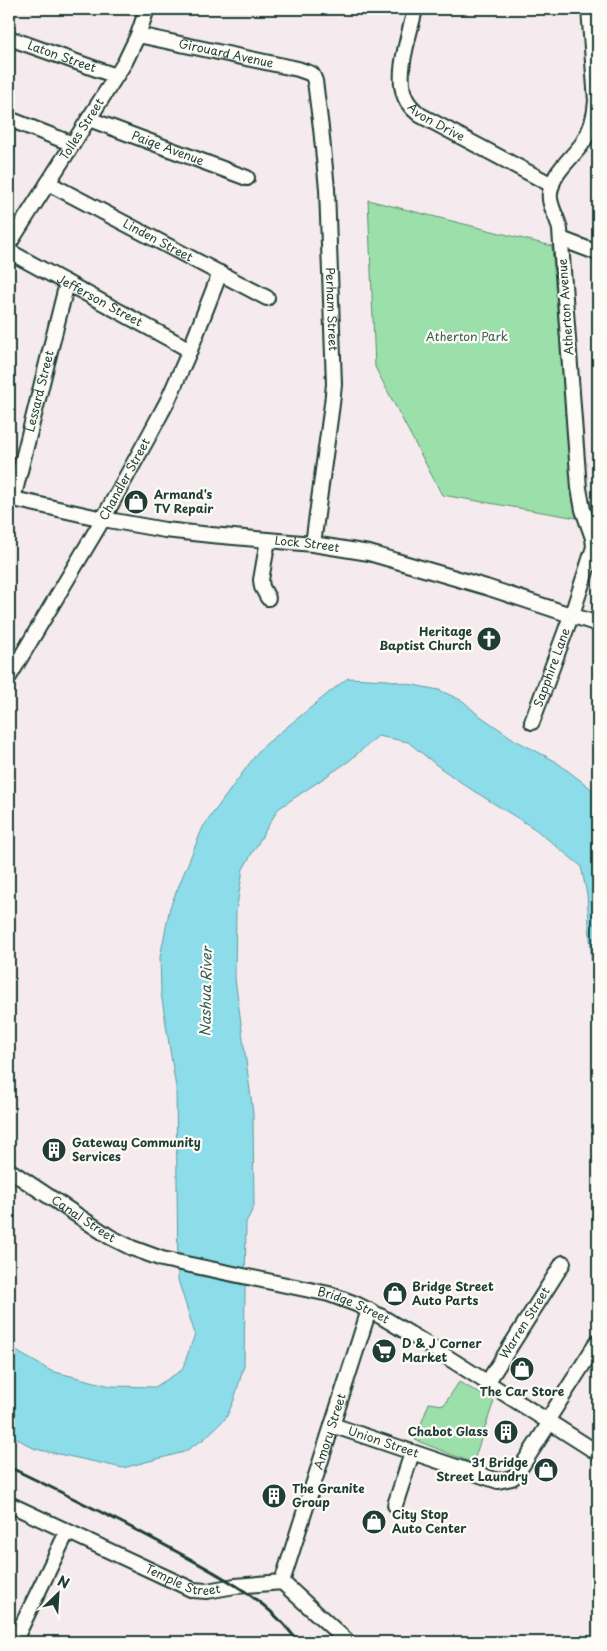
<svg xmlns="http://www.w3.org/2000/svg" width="607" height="1651" viewBox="0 0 607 1651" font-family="'Playpen Sans',sans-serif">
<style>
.green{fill:#9bdfaa;stroke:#5d8e6f}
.water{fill:#8cdce9;stroke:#609ca1}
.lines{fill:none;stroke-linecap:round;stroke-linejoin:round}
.minor-casing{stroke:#1f3d34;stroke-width:18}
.minor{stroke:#fdfcf7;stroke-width:14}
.rail{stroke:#1f3d34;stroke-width:3}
.labels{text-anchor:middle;stroke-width:4.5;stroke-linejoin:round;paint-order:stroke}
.street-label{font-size:12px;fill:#1f3d34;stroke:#fdfcf7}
.park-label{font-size:12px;fill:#385d4c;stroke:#fdfcf7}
.poi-label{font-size:12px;font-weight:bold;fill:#1f3d34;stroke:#fdfcf7;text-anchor:start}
.water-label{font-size:14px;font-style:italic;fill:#355d58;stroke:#fdfcf7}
</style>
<rect width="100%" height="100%" fill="#f5ebee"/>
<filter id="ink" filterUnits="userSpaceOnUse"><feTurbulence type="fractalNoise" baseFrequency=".02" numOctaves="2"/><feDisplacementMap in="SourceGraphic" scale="10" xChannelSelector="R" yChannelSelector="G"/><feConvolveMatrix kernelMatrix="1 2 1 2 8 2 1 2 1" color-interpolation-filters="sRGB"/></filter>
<g filter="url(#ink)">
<g class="green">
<polygon points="368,200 552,246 573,503 577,518 442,495 375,367"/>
<polygon points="459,1382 494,1401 473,1463 415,1440 429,1403 444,1405"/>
</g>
<polygon class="water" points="348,678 388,680 439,690 463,701 476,713 515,740 555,761 589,787 598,798 598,993 593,982 587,895 581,866 535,829 469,788 439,767 408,742 378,736 349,761 278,809 243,869 236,912 235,978 253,1113 254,1207 246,1222 244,1366 234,1400 226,1418 204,1439 184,1452 123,1468 35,1449 9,1434 9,1347 51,1371 111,1386 155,1387 182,1370 195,1334 178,1280 176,1088 161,993 160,957 170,907 203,827 260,749 331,691"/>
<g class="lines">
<defs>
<g id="minor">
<path id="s1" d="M 415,9 C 410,34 395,73 405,97 C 408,105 414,110 420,115 L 552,185"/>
<path id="s2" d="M 138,35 L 298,69 L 312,74 L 315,81 L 321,128 L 327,189 L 334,384 L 332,404 L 313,544"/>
<path id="s3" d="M 9,38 L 116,76"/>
<polyline points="9,119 73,144"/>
<path id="s4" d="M 89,119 L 247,178"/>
<path id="s5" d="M 48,183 L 267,298"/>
<polyline points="561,239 598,253"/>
<path id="s6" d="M 9,244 L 125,62 L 138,35 L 147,9"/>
<path id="s7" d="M 9,250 L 12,253 L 190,350"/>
<path id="s8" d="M 9,498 L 103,519 L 165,530 L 211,535 L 313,544 L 369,553 L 486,587 L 598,624"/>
<path id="s9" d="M 13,499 L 67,283"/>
<polyline points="268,598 262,587 261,580 268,540"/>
<path id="s10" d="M 9,677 L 103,519 L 151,432 L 168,400 L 190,350 L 220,273"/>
<path id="s11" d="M 532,722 L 574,608 L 594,547 L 593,538 L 583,510 L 579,488 L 560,230 C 558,217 548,205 550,193 C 552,173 571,159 582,144 C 591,131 595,116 596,101 L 589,9"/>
<path id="s12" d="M 9,1170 L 110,1237 L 132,1248 L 162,1259 L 329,1294 L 356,1304 L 382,1317 L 425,1343 L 598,1453"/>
<path id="s13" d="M 487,1383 L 563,1263"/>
<polyline points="547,1421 598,1341"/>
<path id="s14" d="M 332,1425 L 498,1481 L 512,1478 L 516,1475 L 550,1422"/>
<path id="s15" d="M 9,1504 L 193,1590 L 207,1591 L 235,1586 L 282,1582 L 348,1642"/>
<polyline points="395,1505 412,1453"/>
<path id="s16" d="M 282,1582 L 369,1310"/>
<polyline points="14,1642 67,1532"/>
</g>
</defs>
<use href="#minor" class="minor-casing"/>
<use href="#minor" class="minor"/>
<path class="rail" d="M 9,1467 C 63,1493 117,1519 170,1548 C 215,1573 268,1598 298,1642"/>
</g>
</g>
<defs>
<symbol id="shop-disc" viewBox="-11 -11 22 22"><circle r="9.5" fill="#1f3d34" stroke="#fdfcf7"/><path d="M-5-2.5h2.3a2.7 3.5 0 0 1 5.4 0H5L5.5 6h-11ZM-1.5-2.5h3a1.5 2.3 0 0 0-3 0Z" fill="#fff"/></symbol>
<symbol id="church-disc" viewBox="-11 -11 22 22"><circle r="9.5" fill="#1f3d34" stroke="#fdfcf7"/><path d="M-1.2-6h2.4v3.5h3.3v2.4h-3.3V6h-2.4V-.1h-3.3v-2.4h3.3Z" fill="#fff"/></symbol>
<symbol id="building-disc" viewBox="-11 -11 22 22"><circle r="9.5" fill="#1f3d34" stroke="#fdfcf7"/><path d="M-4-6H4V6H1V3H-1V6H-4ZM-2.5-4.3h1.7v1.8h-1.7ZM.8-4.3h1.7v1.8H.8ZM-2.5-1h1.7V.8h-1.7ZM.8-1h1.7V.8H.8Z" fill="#fff"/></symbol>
<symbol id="supermarket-disc" viewBox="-11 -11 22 22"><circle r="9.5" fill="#1f3d34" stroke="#fdfcf7"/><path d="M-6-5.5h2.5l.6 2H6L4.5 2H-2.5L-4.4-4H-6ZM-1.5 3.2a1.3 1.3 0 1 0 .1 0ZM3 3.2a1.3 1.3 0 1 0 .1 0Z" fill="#fff"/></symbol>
</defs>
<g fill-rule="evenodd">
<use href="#shop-disc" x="122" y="488" width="28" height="28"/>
<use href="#church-disc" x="475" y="625" width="28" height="28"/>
<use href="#building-disc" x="40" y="1136" width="28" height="28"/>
<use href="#shop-disc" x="381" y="1280" width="28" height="28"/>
<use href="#supermarket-disc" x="370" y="1337" width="28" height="28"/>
<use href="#shop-disc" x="508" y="1355" width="28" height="28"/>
<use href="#building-disc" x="492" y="1418" width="28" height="28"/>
<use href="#shop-disc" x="532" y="1456" width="28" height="28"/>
<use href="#building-disc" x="260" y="1482" width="28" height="28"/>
<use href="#shop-disc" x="360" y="1508" width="28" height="28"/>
</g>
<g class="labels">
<g class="street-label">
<text dy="4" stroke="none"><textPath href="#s2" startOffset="90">Girouard Avenue</textPath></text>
<text dy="4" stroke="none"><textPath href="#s3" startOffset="56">Laton Street</textPath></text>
<text dy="4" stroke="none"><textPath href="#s1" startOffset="131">Avon Drive</textPath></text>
<text dy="4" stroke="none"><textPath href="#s6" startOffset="136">Tolles Street</textPath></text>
<text dy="4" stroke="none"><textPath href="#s4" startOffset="84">Paige Avenue</textPath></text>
<text dy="4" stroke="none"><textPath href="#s5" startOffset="124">Linden Street</textPath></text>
<text dy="4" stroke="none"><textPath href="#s7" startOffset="104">Jefferson Street</textPath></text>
<text transform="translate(566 307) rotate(-94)" y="4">Atherton Avenue</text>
<text dy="4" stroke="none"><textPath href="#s2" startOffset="415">Perham Street</textPath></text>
<text dy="4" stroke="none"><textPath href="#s9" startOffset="111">Lessard Street</textPath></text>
<text dy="4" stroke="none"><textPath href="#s10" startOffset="229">Chandler Street</textPath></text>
<text dy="4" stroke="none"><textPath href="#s8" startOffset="302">Lock Street</textPath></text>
<text dy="4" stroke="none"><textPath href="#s11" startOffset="58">Sapphire Lane</textPath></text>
<text dy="4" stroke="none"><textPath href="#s12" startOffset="89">Canal Street</textPath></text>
<text dy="4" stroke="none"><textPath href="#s12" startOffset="375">Bridge Street</textPath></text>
<text dy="4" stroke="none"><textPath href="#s13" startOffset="71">Warren Street</textPath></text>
<text dy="4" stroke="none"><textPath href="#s16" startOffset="158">Amory Street</textPath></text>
<text dy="4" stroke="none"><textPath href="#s14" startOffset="54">Union Street</textPath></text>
<text dy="4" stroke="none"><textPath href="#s15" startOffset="191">Temple Street</textPath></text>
</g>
<g class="park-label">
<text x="467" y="341">Atherton Park</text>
</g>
<g class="poi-label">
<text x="154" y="499">Armand's<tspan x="154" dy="14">TV Repair</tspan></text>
<text x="472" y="636" text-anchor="end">Heritage<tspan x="472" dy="14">Baptist Church</tspan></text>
<text x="72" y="1147">Gateway Community<tspan x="72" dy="14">Services</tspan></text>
<text x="412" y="1291">Bridge Street<tspan x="412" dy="14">Auto Parts</tspan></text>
<text x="402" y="1348">D &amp; J Corner<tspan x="402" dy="14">Market</tspan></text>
<text x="522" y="1396" text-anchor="middle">The Car Store</text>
<text x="488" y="1436" text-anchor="end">Chabot Glass</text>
<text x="528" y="1467" text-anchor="end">31 Bridge<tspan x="528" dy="14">Street Laundry</tspan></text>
<text x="292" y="1493">The Granite<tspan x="292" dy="14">Group</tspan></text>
<text x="392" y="1519">City Stop<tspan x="392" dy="14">Auto Center</tspan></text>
</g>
<g class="water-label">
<text transform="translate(206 992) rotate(-89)" y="5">Nashua River</text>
</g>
</g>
<rect width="607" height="1651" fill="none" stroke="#fdfcf7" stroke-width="30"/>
<rect x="15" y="15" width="577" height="1621" fill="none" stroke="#1f3d34" stroke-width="2" filter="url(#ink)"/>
<g transform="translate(58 1594) rotate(25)" stroke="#fdfcf7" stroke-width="4" paint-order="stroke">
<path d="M0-4L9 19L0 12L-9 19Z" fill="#1f3d34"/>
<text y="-8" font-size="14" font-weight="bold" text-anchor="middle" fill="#1f3d34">N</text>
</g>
</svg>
